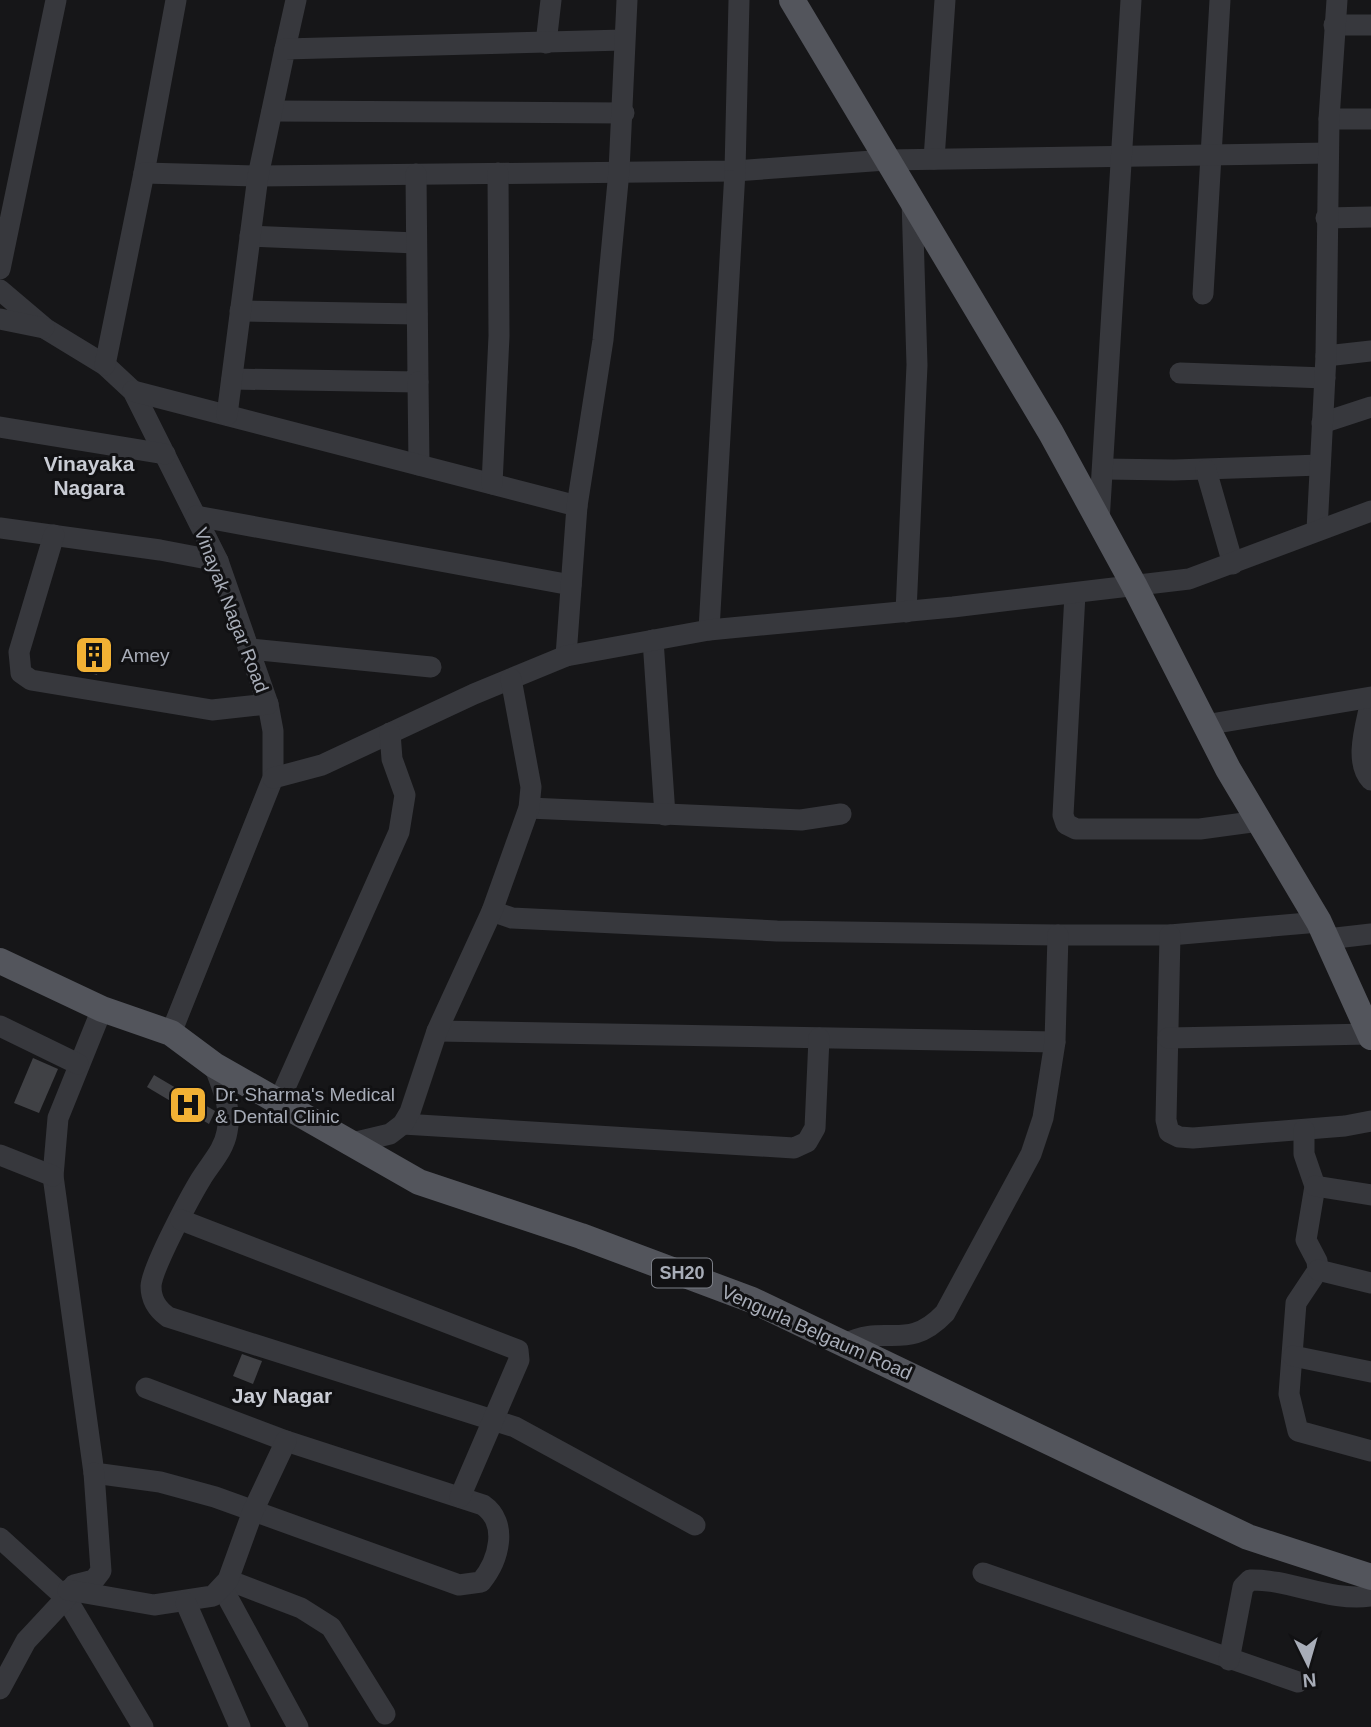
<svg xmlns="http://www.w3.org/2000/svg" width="1371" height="1727" viewBox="0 0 1371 1727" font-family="Helvetica,sans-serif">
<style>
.building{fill:#404145}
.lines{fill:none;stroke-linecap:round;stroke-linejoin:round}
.minor{stroke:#37383d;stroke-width:21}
.major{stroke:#53555c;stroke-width:26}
.labels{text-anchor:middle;stroke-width:6;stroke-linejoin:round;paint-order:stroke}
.shield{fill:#111113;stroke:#7b7e86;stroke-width:2}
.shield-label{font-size:18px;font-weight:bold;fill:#a8adb8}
.street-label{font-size:19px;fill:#a8adb8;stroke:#111113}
.poi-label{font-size:19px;fill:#a8adb8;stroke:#111113;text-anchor:start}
.neighbourhood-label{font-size:21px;font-weight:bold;fill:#c9ccd4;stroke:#111113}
</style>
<rect width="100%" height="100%" fill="#161618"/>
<g class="building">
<polygon points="93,637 105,640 97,675 83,671"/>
<polygon points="33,1058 58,1069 39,1113 14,1103"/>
<polygon points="154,1075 215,1111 209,1124 147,1087"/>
<polygon points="242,1354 262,1361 253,1384 233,1376"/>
</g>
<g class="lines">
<g class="minor">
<polyline points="1334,25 1371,25"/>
<polyline points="546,43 551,0"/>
<polyline points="285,49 296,0"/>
<polyline points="272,111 624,113"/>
<polyline points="1329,119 1371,119"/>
<polyline points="934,159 945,0"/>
<polyline points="144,173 176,0"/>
<polyline points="1326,218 1371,217"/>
<polyline points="250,236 416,243"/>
<polyline points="0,269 56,0"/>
<polyline points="0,290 46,329 105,365 133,391 218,561 268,704 273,731 273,778 171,1033"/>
<polyline points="1203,294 1220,0"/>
<polyline points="240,311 417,314"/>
<polyline points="0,319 44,328"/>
<polyline points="1326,356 1371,351"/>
<polyline points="105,365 144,173 258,176 735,171 886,160 1328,153"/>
<polyline points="1180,373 1325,378"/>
<polyline points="232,379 418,382 416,174"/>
<polyline points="418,382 419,465"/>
<polyline points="133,391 577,506"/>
<polyline points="227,415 258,176 285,49 624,40"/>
<polyline points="1322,423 1371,407"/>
<polyline points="0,427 165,454"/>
<polyline points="1103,469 1174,470 1320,465"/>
<polyline points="1206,470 1233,564"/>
<polyline points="492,484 499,336 498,173"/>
<polyline points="196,516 571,585"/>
<polyline points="1099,522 1131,0"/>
<polyline points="0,528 160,550 218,561"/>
<polyline points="1317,530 1326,356 1329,119 1337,0"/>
<polyline points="54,535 19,652 21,673 31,680 212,710 268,704"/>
<polyline points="1075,594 1063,815 1066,824 1076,829 1200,829 1259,821"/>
<polyline points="906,612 917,365 912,200"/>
<polyline points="709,630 735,171 739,0"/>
<polyline points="653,640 665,815"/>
<polyline points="250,649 431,667"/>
<polyline points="566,656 577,506 603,340 619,171 627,0"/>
<path d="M 1371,700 C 1367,723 1353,761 1371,780"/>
<polyline points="1205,725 1371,697"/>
<polyline points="273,778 322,765 474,694 566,656 709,630 953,607 1189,579 1371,511"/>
<polyline points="529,808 801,820 841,814"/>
<polyline points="492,911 512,918 777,931 1058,935 1170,935 1319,922"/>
<polyline points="1170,935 1166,1120 1169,1132 1179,1137 1193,1138 1345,1126 1371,1121"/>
<polyline points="1327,939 1371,934"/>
<path d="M 102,1009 L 58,1118 L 53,1176 L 94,1473 L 160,1482 L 215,1497 L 459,1585 L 481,1582 C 499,1560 509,1523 483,1505 L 286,1441 L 146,1388"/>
<polyline points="0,1026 78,1064"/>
<polyline points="437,1031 1055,1042"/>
<polyline points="1168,1038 1370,1034"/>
<path d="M 214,1065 C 222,1087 232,1108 227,1132 C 224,1150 210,1164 201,1179 C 190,1197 152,1268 151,1286 C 151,1300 157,1309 168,1317 L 515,1427 L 695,1525"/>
<polyline points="279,1101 399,832 405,795 392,759 390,733"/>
<polyline points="403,1124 794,1148 807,1142 815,1128 819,1038"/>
<polyline points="1304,1130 1304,1154 1315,1186 1306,1240 1317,1261 1318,1270 1296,1303 1289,1394 1298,1431 1371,1451"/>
<polyline points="348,1144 390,1134 403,1124 410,1112 437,1031 492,911 529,808 531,787 511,679"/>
<polyline points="0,1155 53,1176"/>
<polyline points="1315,1186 1371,1195"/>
<polyline points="181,1220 518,1350 519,1360 460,1497"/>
<polyline points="1318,1270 1371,1283"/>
<path d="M 845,1344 C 886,1323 907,1353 945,1313 L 1031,1154 L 1043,1118 L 1055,1042 L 1058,935"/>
<polyline points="1293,1356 1371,1372"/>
<polyline points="94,1473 101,1571 94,1580 74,1585 66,1598 143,1727"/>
<polyline points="0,1538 66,1598 26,1641 0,1689"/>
<polyline points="983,1573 1298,1682"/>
<polyline points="228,1580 301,1608 331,1627 385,1714"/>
<polyline points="223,1589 298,1727"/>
<polyline points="68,1590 154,1605 213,1596 228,1580 253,1511 286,1441"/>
<polyline points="186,1603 240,1727"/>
<path d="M 1229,1660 L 1243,1587 L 1250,1580 C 1291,1579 1329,1602 1371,1596"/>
</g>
<g class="major">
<polyline points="792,0 1051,433 1134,585 1228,769 1319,922 1371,1037"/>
<polyline points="0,961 102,1009 171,1033 214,1065 419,1182 581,1236 752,1300 1248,1537 1371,1577"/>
</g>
</g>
<defs>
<symbol id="building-square" viewBox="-11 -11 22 22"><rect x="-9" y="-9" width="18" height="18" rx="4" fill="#f2b134" stroke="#111113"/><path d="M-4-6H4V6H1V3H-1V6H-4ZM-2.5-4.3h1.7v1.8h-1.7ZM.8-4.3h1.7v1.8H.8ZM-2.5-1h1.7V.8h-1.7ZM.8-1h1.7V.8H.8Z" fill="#111"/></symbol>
<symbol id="hospital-square" viewBox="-11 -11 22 22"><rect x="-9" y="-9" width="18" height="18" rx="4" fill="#f2b134" stroke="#111113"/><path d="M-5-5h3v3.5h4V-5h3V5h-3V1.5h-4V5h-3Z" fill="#111"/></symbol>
</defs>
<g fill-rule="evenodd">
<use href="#building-square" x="72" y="633" width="44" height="44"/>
<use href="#hospital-square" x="166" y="1083" width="44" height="44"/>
</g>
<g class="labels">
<rect class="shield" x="652" y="1258.5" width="60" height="29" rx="5"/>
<g class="shield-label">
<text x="682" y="1279">SH20</text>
</g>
<g class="street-label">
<text transform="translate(232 610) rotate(69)" y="7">Vinayak Nagar Road</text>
<text transform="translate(817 1332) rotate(24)" y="7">Vengurla Belgaum Road</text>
</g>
<g class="poi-label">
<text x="121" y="662">Amey</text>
<text x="215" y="1101">Dr. Sharma's Medical<tspan x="215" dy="22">&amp; Dental Clinic</tspan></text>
</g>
<g class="neighbourhood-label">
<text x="89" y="471">Vinayaka<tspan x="89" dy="24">Nagara</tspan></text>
<text x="282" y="1403">Jay Nagar</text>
</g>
</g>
<g transform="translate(1308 1664) rotate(175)" stroke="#111113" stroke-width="5" paint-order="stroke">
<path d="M0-5L12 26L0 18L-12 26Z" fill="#a8adb8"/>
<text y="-10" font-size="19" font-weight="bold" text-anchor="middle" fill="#a8adb8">N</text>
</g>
</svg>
